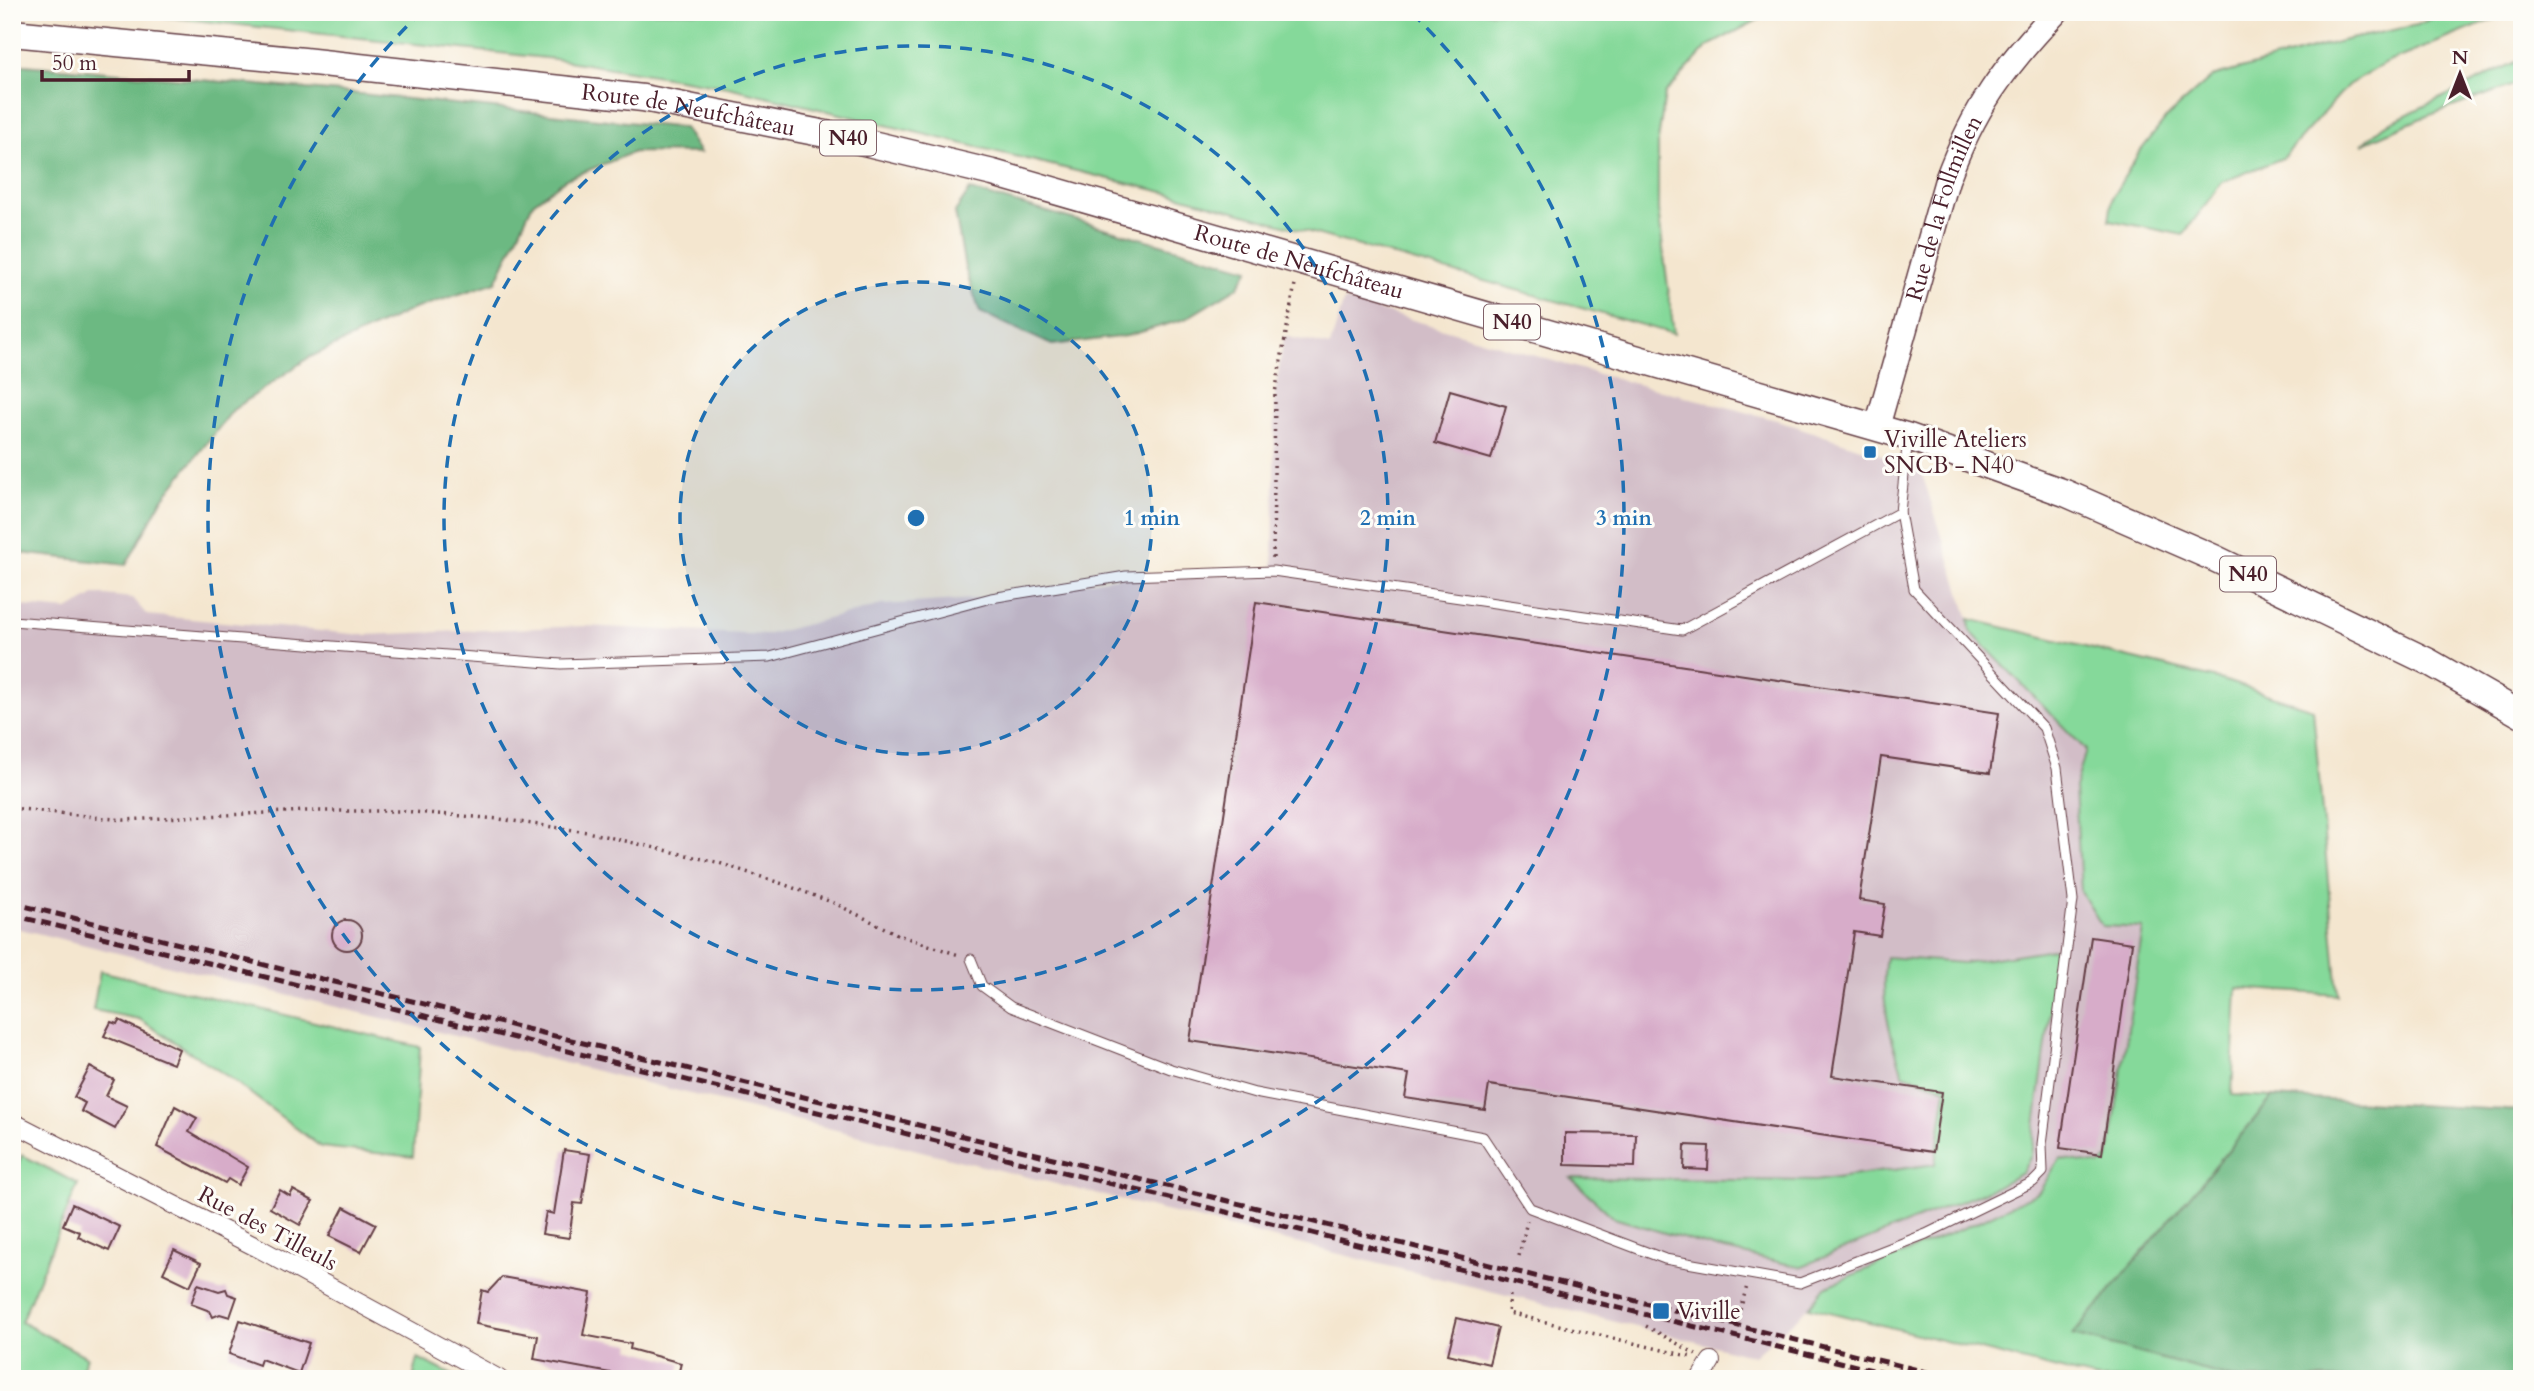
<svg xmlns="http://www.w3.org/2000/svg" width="2534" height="1391" viewBox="0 0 2534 1391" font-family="Cardo,serif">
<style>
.industrial{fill:#d2bdc7}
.green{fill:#85d99a;stroke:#687c62;stroke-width:2}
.forest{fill:#6cb982;stroke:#5b6c56;stroke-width:2}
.building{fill:#d7acc9}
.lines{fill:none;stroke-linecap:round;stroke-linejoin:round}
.lane-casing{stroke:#643d44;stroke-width:11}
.street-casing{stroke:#643d44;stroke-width:20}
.secondary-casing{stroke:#643d44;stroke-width:27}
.primary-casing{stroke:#643d44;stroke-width:29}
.path{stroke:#643d44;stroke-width:3.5;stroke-dasharray:2 5;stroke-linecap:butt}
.lane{stroke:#fff;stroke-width:9}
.street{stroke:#fff;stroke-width:18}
.secondary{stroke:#fff;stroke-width:24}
.primary{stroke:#fff;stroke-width:26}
.rail{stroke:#4a1f2b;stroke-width:5;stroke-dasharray:10 5;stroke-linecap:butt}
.ring{fill:none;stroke:#1f6fb2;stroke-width:3.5;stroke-dasharray:12 9}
.poi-dot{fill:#1f6fb2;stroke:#fdfcf7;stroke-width:2.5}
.labels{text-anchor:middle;stroke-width:6;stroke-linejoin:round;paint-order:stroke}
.shield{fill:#fdfcf7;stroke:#806168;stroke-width:2}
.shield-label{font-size:21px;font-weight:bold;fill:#4a1f2b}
.street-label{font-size:23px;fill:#4a1f2b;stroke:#fdfcf7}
.poi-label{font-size:23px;fill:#4a1f2b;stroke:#fdfcf7;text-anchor:start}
.centre{fill:#1f6fb2;stroke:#fdfcf7;stroke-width:3.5}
.ring-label{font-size:21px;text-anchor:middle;font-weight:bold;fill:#1f6fb2;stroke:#fdfcf7;stroke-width:6;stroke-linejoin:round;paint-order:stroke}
</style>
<rect width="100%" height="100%" fill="#fdfcf7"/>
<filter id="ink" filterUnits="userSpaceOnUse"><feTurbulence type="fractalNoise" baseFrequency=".0143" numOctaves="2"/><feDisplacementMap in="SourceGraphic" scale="14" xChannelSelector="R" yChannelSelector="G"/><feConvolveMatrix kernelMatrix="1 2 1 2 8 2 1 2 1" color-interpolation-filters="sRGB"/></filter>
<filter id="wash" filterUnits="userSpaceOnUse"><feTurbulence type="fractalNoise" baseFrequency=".00686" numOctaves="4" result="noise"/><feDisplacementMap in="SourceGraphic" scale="28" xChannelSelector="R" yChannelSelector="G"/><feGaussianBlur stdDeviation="1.57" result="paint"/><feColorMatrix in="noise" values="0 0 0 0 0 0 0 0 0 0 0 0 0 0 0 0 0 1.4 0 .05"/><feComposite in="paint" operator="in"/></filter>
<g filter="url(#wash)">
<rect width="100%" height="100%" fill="#f4e6cf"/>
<polygon class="industrial" points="1344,300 1598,374 1777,420 1920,468 1969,619 1970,631 2086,750 2075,788 2143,928 2109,1157 2100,1166 2060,1158 2039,1192 1976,1223 1825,1287 1809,1307 1754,1356 12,927 12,605 68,610 96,594 132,598 147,615 364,635 584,626 765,635 882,605 991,598 1126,576 1273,570 1275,393 1284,336 1330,346"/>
<g class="green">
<polygon points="119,12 1773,12 1708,46 1665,94 1658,141 1658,210 1674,334 1180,196 728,87 555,59"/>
<polygon points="2445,12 2512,12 2386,63 2348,85 2283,158 2222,182 2183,235 2109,220 2113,196 2138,154 2168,116 2212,77 2341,41 2417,25"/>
<polygon points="2522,59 2519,83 2419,119 2362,144 2385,125"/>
<polygon points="1969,619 2222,680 2313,709 2338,995 2237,988 2232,1095 2273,1097 2073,1335 2237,1379 2097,1379 1809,1307 1825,1287 1975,1223 2039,1192 2060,1158 2100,1165 2109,1157 2143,928 2102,926 2081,892 2075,788 2086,750 1970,631"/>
<path d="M 2059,948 L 2031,1156 L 2022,1173 L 1996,1187 L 1800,1267 L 1716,1248 L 1614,1218 L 1571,1178 L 1815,1181 L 1935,1164 L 1946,1089 L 1903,1074 C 1890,1035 1879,998 1886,957 L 1963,963 Z"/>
<polygon points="100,971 420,1047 413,1157 321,1147 233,1080 139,1019 93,1010"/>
<polygon points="22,1155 78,1184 21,1322 87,1357 78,1379 12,1379 12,1176"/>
<polygon points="418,1358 460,1379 413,1379"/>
</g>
<g class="forest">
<polygon points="12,64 342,92 684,128 700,153 634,152 566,179 533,203 496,282 411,310 308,358 233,410 161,501 126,565 12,552"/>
<polygon points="970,190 1249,269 1238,287 1185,319 1127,336 1052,345 980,312 965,268 955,212"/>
<polygon points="2273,1097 2522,1111 2522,1379 2237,1379 2073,1335"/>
</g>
<g id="blocks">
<g class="building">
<polygon points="1450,390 1506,406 1491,459 1435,443"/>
<polygon points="1256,602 1999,713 1990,773 1881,757 1859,900 1885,904 1880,936 1854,932 1851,953 1832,1076 1942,1092 1933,1152 1489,1085 1485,1110 1405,1098 1409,1074 1190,1041"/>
<circle cx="347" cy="935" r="15"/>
<polygon points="2091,937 2132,943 2102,1154 2060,1148"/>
<polygon points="119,1020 179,1049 173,1064 104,1036 111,1022 117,1024"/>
<polygon points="90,1067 114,1080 106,1096 127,1106 115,1129 81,1111 85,1103 74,1097"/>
<polygon points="175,1106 197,1118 189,1132 248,1167 238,1185 228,1179 225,1183 157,1147"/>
<polygon points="1565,1133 1636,1134 1635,1167 1565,1165"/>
<polygon points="1685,1145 1709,1146 1708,1170 1684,1169"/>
<polygon points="564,1150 590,1154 582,1204 574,1203 569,1238 542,1234 546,1212 554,1214"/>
<polygon points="280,1190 290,1196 293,1190 313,1201 300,1225 270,1208"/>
<polygon points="72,1204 120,1227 109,1251 78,1237 80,1232 63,1225"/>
<polygon points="344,1207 376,1224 361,1252 329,1236"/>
<polygon points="174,1250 201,1263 190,1286 163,1273"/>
<polygon points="502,1277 591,1293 583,1335 631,1344 630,1349 681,1363 677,1379 643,1379 534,1359 538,1336 476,1324 482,1290 488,1292"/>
<polygon points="198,1284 219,1291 226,1289 228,1294 237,1297 230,1317 220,1314 213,1317 210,1311 191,1304"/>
<polygon points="1457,1318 1498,1328 1489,1364 1448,1354"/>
<polygon points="240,1320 309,1343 299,1373 261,1359 259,1365 229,1354"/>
</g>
</g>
</g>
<g filter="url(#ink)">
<use href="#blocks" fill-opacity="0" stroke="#643d44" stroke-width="2"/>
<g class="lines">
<defs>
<g id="lane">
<polyline points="12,621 561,664 770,657 991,598 1126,576 1273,571 1682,630 1900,512"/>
<polyline points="971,959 982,986 1011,1007 1171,1069 1255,1093 1483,1137 1530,1208 1665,1259 1800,1283 1926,1234 2033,1182 2043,1172 2042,1144 2073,900 2057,768 2044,728 1914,589 1900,512 1908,438"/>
</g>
<g id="street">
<polyline points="12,1122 262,1250 499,1379"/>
<polyline points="1700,1379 1711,1361"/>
</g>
<g id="secondary">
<path id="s1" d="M 1877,427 L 1947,180 C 1974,108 2004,67 2056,12"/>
</g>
<g id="primary">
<path id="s2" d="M 12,33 L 304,61 L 643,98 L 851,139 L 993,173 L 1909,437 L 2065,493 L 2214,558 L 2429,662 L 2522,715"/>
</g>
</defs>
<use href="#lane" class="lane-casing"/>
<use href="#street" class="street-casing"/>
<use href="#secondary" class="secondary-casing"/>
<use href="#primary" class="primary-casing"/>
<g class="path">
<polyline points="1273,558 1275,393 1295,284"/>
<polyline points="12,808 124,820 307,811 402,811 499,819 587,832 716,862 783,884 834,903 901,936 959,955"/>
<polyline points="1519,1256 1527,1221"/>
<polyline points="1510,1295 1508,1313 1692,1357"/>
<polyline points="1740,1310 1747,1286"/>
<polyline points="1646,1326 1696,1354"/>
</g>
<use href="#lane" class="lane"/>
<use href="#street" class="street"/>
<use href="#secondary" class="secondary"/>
<use href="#primary" class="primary"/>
<g class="rail">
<polyline points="12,903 1955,1379"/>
<polyline points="12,915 1909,1379"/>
</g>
</g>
</g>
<circle cx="916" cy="518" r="236" fill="#1f6fb2" fill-opacity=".12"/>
<g class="ring">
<circle cx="916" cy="518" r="236"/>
<circle cx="916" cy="518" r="472"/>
<path d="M1412 13A708 708 0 1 1 420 13"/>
</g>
<g class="poi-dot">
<rect x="1863" y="445" width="14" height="14" rx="3.5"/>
<rect x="1652" y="1302" width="18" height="18" rx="3.5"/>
</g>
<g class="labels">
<g class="shield">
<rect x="820" y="120.5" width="56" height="35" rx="5"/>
<rect x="1484" y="304.5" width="56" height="35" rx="5"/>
<rect x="2220" y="556.5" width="56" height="35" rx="5"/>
</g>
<g class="shield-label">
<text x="848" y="145">N40</text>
<text x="1512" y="329">N40</text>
<text x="2248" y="581">N40</text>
</g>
<g class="street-label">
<text dy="8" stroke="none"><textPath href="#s2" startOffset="681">Route de Neufchâteau</textPath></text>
<text dy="8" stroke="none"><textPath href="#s1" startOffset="229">Rue de la Follmillen</textPath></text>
<text dy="8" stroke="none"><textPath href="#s2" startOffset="1311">Route de Neufchâteau</textPath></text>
<text transform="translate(268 1228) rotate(28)" y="8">Rue des Tilleuls</text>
</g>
<g class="poi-label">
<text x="1884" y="447">Viville Ateliers<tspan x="1884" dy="26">SNCB - N40</tspan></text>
<text x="1677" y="1319">Viville</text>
</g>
</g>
<circle cx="916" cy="518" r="10" class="centre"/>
<g class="ring-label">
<text x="1152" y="525">1 min</text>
<text x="1388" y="525">2 min</text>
<text x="1624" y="525">3 min</text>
</g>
<rect width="2534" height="1391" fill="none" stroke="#fdfcf7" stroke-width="42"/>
<g transform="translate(2460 74)" stroke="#fdfcf7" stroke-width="5" paint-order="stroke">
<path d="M0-5L12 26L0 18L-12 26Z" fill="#4a1f2b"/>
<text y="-10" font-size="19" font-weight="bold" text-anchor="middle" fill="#4a1f2b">N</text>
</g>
<path d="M42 70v10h147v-10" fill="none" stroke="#4a1f2b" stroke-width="3.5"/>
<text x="52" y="70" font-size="21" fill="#4a1f2b" stroke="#fdfcf7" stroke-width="5" paint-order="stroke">50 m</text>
</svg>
